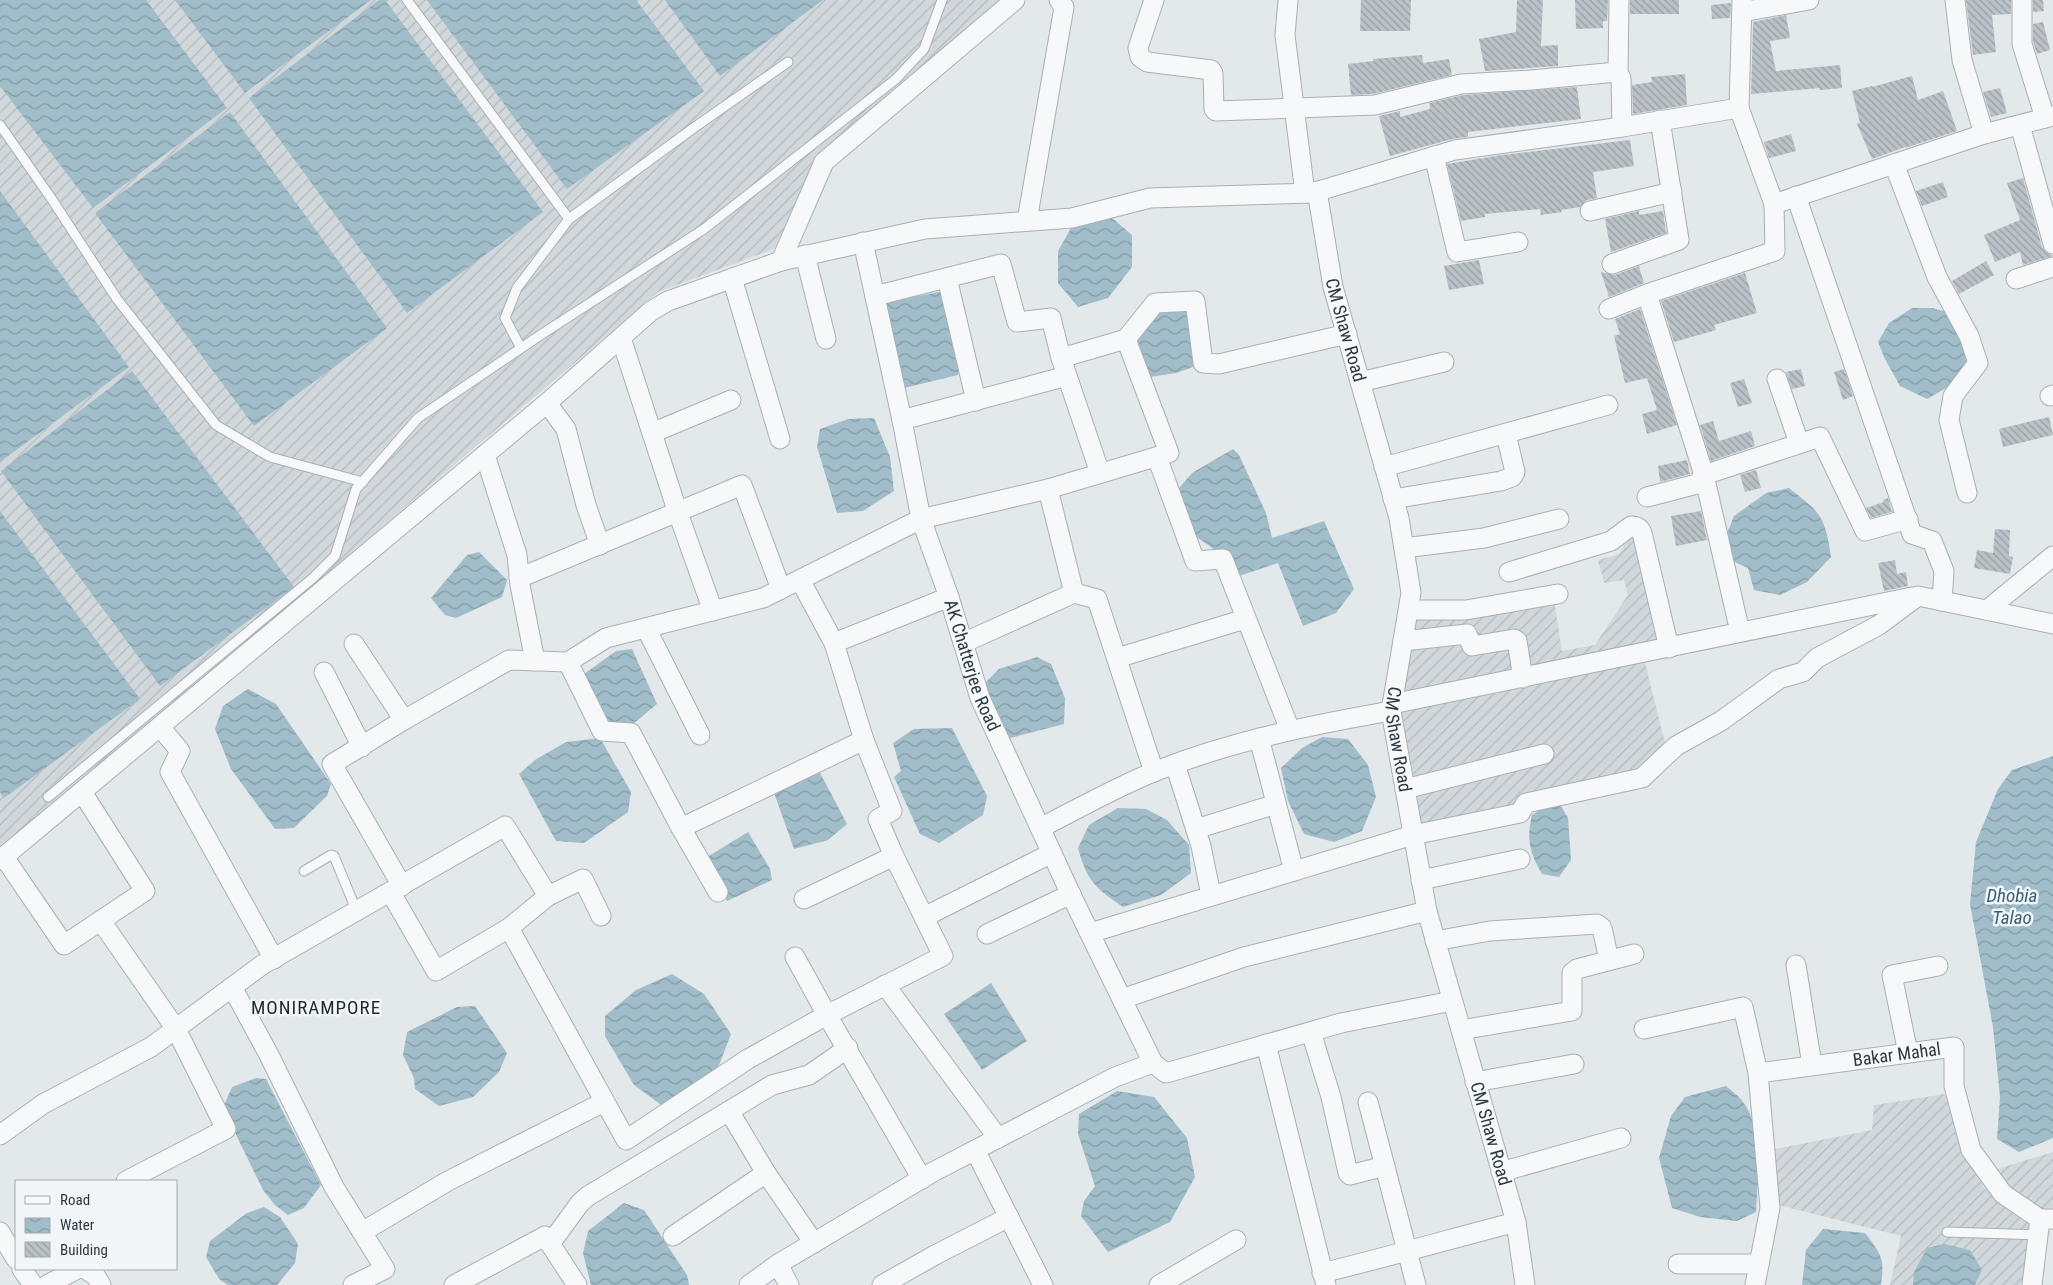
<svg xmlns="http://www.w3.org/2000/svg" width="2053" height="1285" viewBox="0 0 2053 1285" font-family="'Roboto Condensed',sans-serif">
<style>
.industrial{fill:url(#industrial-furrows)}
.water{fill:url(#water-waves)}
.building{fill:url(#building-back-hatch)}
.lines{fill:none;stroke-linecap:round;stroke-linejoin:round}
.lane-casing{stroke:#a8b0b5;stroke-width:11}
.street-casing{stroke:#a8b0b5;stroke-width:21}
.lane{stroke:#f6f8f9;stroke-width:9}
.street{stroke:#f6f8f9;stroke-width:19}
.labels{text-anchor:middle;stroke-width:5;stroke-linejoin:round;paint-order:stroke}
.street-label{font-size:18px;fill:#2c3942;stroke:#f3f6f8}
.water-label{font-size:19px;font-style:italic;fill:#376175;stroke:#f3f6f8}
.neighbourhood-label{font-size:19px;letter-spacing:1px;fill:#1e2a33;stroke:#f3f6f8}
</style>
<defs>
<pattern id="industrial-furrows" width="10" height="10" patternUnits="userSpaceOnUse" patternTransform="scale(1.25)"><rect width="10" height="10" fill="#d1d8dc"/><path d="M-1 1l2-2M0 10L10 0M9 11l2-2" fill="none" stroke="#b4babe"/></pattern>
<pattern id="water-waves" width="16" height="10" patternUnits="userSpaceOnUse" patternTransform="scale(1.25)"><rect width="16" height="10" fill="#a0bdc9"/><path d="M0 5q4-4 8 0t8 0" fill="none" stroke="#839ba5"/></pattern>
<pattern id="building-back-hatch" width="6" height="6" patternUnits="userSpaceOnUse" patternTransform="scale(1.25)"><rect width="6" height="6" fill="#bbc2c7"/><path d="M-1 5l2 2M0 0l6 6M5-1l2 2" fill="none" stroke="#989fa3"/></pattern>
</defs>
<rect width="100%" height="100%" fill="#e3e8eb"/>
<g class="industrial">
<polygon points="0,0 1007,0 817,162 774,249 658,292 67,794 0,848"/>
<polygon points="1634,528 1661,643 1641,647 1666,747 1636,775 1515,808 1418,827 1413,772 1397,694 1412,614 1554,600 1562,651 1595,645 1628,595 1624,580 1604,583 1598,560 1619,554"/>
<polygon points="1945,1094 1958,1141 1984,1188 2033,1220 2024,1285 1890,1285 1901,1236 1778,1205 1771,1150 1872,1130 1874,1105"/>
<polygon points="2053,1152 2053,1212 2036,1213 2005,1189 1994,1170"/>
</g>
<g class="water">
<polygon points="0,0 146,0 227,108 93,208 0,86"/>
<polygon points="175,0 371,0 245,93"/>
<polygon points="379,0 385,0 543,212 407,313 249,98"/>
<polygon points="427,0 636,0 704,91 567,189"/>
<polygon points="665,0 823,0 720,76"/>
<polygon points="230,112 387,328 254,426 95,213"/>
<polygon points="0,191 129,367 0,462"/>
<polygon points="1111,217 1132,235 1132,267 1108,298 1078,307 1058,283 1058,251 1071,228"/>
<polygon points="944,291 959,353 958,375 900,389 883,303"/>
<polygon points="1189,307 1199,365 1176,373 1143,378 1134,340 1159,308"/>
<polygon points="1912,308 1932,308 1951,313 1969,362 1955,383 1927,399 1900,386 1885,359 1878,342 1889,323"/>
<polygon points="132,371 294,587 160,686 1,471"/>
<polygon points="874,418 890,457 894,491 863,511 837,513 817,447 820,429 848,419"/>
<polygon points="1233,449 1239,455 1266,513 1272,538 1324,521 1354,589 1336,613 1303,626 1278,563 1239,576 1211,547 1189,532 1173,495 1192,473"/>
<path d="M 1789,488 C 1821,513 1825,516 1831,557 L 1807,582 L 1780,595 L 1754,590 L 1748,568 L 1728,559 L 1724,541 L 1734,516 L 1766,493 Z"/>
<polygon points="0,511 140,699 4,798 0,792"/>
<polygon points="479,552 507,580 502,597 456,618 445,615 431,598 467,555"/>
<polygon points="632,649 657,704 634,723 609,728 584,674 616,651"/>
<polygon points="1037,657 1051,664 1065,698 1064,724 1010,738 992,714 983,685 999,669"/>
<polygon points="248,689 276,704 331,784 327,796 294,828 275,829 231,769 215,729 223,706"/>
<polygon points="952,728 987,796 983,815 939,843 920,834 894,777 901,771 893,743 914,729"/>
<polygon points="1322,737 1348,739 1368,765 1376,797 1362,831 1334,842 1304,834 1288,801 1281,768 1302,748"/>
<polygon points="600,738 631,792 628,812 584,843 556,841 519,774 535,760 566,742"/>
<polygon points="2053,756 2053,1138 2019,1152 1997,1139 2000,1097 1993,1027 1970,904 1976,842 1998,789 2012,770"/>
<polygon points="817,767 847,824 828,840 794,849 772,787"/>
<path d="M 1547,805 L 1561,806 L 1568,818 L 1571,860 L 1559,877 L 1542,874 C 1530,853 1526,840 1532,815 Z"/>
<path d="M 1118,808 L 1146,809 L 1167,820 L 1189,845 L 1191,873 L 1161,895 L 1123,907 C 1095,888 1087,881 1078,848 L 1089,825 Z"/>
<polygon points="748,832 770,869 772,880 727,901 704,859"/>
<polygon points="672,974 704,994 731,1034 714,1078 664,1107 634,1085 605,1036 605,1016 636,990"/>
<polygon points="991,983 1027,1041 982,1070 944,1014"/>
<polygon points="475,1006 507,1053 499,1072 473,1097 439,1106 415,1089 414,1078 403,1055 407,1032 457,1007"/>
<polygon points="256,1078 266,1079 321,1185 304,1208 288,1215 275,1205 263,1190 223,1108 232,1087"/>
<path d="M 1726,1086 C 1732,1091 1739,1096 1743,1102 C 1764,1130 1758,1179 1756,1212 L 1737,1221 L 1700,1217 L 1672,1208 L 1659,1158 L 1671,1116 L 1685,1097 Z"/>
<polygon points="1117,1091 1154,1097 1187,1138 1195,1177 1170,1222 1108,1252 1081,1216 1084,1201 1095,1186 1078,1134 1079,1114"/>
<polygon points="624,1203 644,1210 687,1275 689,1285 591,1285 583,1253 588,1231"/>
<polygon points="264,1207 280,1217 298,1244 295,1263 277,1285 228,1285 219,1279 206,1257 210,1241 247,1213"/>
<path d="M 1823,1229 L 1865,1233 C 1881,1254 1885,1258 1881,1285 L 1802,1285 L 1806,1250 Z"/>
<polygon points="1944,1244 1970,1250 1982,1270 1975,1285 1913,1285 1914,1272 1927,1248"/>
</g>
<g class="building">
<polygon points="1361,0 1411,0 1410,31 1360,31"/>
<polygon points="1517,0 1543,0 1541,46 1558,45 1558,66 1485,71 1479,39 1516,32"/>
<polygon points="1575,0 1608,0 1607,21 1603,21 1603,28 1576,29"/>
<rect x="1630" y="0" width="49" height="14"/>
<polygon points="1966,0 2011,0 2011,14 1992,15 1996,52 1973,55"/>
<polygon points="2033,0 2043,0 2044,11 2033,12"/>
<polygon points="1731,3 1730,18 1712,19 1711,5"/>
<polygon points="1786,15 1790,38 1770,41 1776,71 1840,65 1842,88 1820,90 1820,88 1751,94 1753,22"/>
<polygon points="2043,22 2050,50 2037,54 2033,42 2033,24"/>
<polygon points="1422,55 1423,63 1449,59 1452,75 1373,94 1351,95 1348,64 1374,61 1373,59"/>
<polygon points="1685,74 1687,105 1633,114 1632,85 1652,82 1651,77"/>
<polygon points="1912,76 1918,100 1943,91 1957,131 1905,148 1905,147 1872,159 1857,124 1860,123 1852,91 1872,86 1872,87"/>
<polygon points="1577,87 1581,119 1468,132 1468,137 1452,139 1390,156 1379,116 1400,111 1400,117 1430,109 1429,103 1463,95"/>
<polygon points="2000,88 2007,113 1991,117 1983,92"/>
<polygon points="1791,134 1796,151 1769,158 1764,142"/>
<polygon points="1630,140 1634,166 1593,172 1597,198 1587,200 1580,207 1561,210 1562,212 1541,215 1540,209 1485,214 1485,217 1461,221 1447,164 1502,155"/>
<polygon points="2023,178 2042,247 2046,252 2053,256 2023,265 2020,252 1995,262 1984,235 2020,220 2007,183"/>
<polygon points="1943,182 1948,197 1922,206 1916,191"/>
<polygon points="1639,211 1639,215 1663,211 1666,233 1611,252 1605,219"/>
<polygon points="1479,260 1484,284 1449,290 1444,266"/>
<polygon points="1986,261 1994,275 1959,294 1952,281"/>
<polygon points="1639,266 1644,283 1609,297 1601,272 1615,275"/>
<polygon points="1745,273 1757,313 1714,325 1716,330 1674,342 1661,301"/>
<polygon points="1640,309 1677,425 1647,434 1642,414 1657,410 1647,378 1625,383 1614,336 1620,334 1615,319"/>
<polygon points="1801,369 1805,386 1792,389 1786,372"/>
<polygon points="1844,369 1853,396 1843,400 1834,372"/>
<polygon points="1744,379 1752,403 1738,407 1730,383"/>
<polygon points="2049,417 2053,435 2003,447 1999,429"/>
<polygon points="1713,421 1719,441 1751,431 1755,446 1711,461 1700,425"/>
<polygon points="1687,460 1690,474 1660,482 1658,466"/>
<polygon points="1756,470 1761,488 1745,492 1740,475"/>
<polygon points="1888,498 1892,512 1871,518 1866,508 1884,502 1883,500"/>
<polygon points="1701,511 1707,540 1676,546 1671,516"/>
<polygon points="1995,529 2010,530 2009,556 2013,557 2010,574 1974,568 1977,550 1993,553"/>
<polygon points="1895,560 1897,574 1906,572 1908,586 1884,591 1878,563"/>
</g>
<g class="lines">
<defs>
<g id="lane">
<polyline points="407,0 569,219"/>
<polyline points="0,125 51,198 117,299 216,425 270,457 363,482"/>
<polyline points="521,348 505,318 517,288 569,219 695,127 788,62"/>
<polyline points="48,797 313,578 335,556 356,489 418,418 539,336 704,229 896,79 924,49 942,0"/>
<polyline points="304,871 331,855 334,856 357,912"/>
<polyline points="1947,1232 2038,1235"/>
</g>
<g id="street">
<polyline points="1154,0 1138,48 1140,57 1147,62 1211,70 1213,73 1214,109 1216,111 1375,105 1461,84 1531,80 1617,72 1621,78 1622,127"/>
<polyline points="1288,0 1285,35 1305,193"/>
<polyline points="1955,0 1962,60 1984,134"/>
<polyline points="2022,0 2022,44 2045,118"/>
<polyline points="1742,12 1809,0"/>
<polyline points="1618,74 1619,0"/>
<polyline points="1739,108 1742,0"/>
<polyline points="2020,125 2053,244"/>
<polyline points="1434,156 1457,252 1518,242"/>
<polyline points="1894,164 1937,277 1969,336 1978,363 1953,396 1949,420 1967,493"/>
<path id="s1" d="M 1317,191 L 1333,287 L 1399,518 L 1411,593 L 1391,711 L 1427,911 L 1516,1222 L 1525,1285"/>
<polyline points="1796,196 1912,534 1932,541 1944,571 1942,601"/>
<polyline points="1590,211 1672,192"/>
<polyline points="1027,221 1064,7 1059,0"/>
<path id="s2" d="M 863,242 L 902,420 L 921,519 L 949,597 L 980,698 L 1073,899 L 1153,1063"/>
<polyline points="805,255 826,339"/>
<polyline points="781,261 824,162 1015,0"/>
<polyline points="1612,264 1679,240 1660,120"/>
<polyline points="732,278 780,439"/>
<polyline points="947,278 976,401"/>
<polyline points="2016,279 2053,267"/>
<polyline points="1647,294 1704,475 1740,632"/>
<polyline points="875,296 1001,264 1017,322 1051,318 1061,358 1100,473"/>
<polyline points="1609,309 1647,294 1775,251 1774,204"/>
<polyline points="621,338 678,513 713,611"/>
<polyline points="1061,358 1126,339"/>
<polyline points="1777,379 1799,443"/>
<polyline points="1360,382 1444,362"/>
<polyline points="2050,396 2053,395"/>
<polyline points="547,403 566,429 586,505 600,545"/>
<polyline points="902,420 1067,376"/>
<polyline points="652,433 731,400"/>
<polyline points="485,455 517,555 520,585 535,661"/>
<polyline points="1157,457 1195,561 1223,559 1290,730"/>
<polyline points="1384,467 1608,405"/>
<polyline points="1048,489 1074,593 1097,599 1154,772"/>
<polyline points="1647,497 1697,484 1704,475 1820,437 1865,531 1908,519"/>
<polyline points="1393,499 1501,481 1512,477 1515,472 1506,434"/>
<polyline points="1404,548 1484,538 1559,519"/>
<path d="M 1509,572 L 1611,541 L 1631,526 C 1637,526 1640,528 1642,533 L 1669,648"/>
<polyline points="519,578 742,485 781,589"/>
<polyline points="1408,610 1466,610 1558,594"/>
<polyline points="1987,610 2053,556"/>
<polyline points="646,628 700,735"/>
<polyline points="1403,641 1467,634 1472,646 1514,639 1517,641 1523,678"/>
<polyline points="834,643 949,597"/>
<polyline points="963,643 1074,593"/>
<polyline points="354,644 404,720"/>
<polyline points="1117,658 1245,619"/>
<polyline points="568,662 602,731 631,733 681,828 718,892"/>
<polyline points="324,672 362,747"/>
<polyline points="1392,704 1912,597"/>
<polyline points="160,727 180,751 170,772 274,959"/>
<polyline points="1259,738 1294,871"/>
<polyline points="1175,764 1201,846 1211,895"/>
<polyline points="1405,789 1544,754"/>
<polyline points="681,828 864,740"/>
<path d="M 1040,828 C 1078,809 1116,787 1156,771 C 1232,741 1311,725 1391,711"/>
<polyline points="1196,829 1276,804"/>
<polyline points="4,857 64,945 145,891 82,792"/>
<polyline points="0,860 547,403 651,311 668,301 781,261 925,229 1072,218 1150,198 1312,193 1455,150 1622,127 1739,108 1774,204 1984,134 2053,116"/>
<polyline points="1421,880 1520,859"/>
<polyline points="402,886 332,764 404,720 509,660 568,662 606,638 763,598 921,519 1048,489 1169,453 1126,339 1155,303 1195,301 1203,363 1219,364 1347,334"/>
<polyline points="391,893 436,971 509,928 548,896"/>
<polyline points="804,899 894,856"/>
<polyline points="924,917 1052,853"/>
<polyline points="101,921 176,1029 226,1129 126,1181"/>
<polyline points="509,928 626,1140 748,1059 827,1015 943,956 894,856 878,819 892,811 864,740 834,643 800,580"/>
<polyline points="1090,933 1413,835 1520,813 1526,803 1642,778 1676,746 1721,721 1779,679 1803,672 1817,658 1879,625 1918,596 2053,624"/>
<polyline points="987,934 1071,894"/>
<polyline points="1435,941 1490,931 1597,924 1602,928 1609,960"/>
<polyline points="795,957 827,1015 922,1179"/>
<polyline points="1796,965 1812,1065"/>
<polyline points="885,985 998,1138"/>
<polyline points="232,987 268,1053 334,1187 385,1269 353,1285"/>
<polyline points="1122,999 1244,957 1427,911"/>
<polyline points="1644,1029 1743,1007 1758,1073"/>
<polyline points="1461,1030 1572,1011 1572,973 1577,969 1634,954"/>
<polyline points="1311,1032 1331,1097 1348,1173 1350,1175 1385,1166"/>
<polyline points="1266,1044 1326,1285"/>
<polyline points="1908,1053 1892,975 1938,966"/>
<polyline points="1475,1082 1574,1064"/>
<polyline points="1368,1102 1416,1285"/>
<polyline points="729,1111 766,1173 814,1243"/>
<polyline points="0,1135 43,1104 151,1047 262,965 505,826 548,896 583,879 601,916"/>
<polyline points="975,1150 1043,1285"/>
<polyline points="1501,1172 1621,1138"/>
<polyline points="0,1232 16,1259"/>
<polyline points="362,1232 448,1181 604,1102"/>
<polyline points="673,1236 766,1173"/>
<polyline points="550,1244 580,1203 588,1196 772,1085 809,1075 848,1048"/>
<polyline points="778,1264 789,1285"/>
<polyline points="1678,1264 1759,1264"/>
<polyline points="22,1269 33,1285"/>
<polyline points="85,1269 95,1275 101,1285"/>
<path d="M 1322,1273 C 1387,1257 1451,1239 1516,1222"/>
<polyline points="47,1285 77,1269"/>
<polyline points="454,1285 545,1236 577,1285"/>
<polyline points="749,1285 778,1264 933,1172 1115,1077 1153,1063 1166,1073 1341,1023 1452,1001"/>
<polyline points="882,1285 935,1255 1009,1217"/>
<polyline points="1159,1285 1236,1240"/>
<path id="s3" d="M 1755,1285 L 1770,1208 L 1758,1073 L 1954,1047 L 1954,1086 L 1971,1150 L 2003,1194 L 2040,1219 L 2053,1219"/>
<polyline points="2032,1285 2040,1219"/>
</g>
</defs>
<use href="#lane" class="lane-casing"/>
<use href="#street" class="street-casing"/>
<use href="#lane" class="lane"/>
<use href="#street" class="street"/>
</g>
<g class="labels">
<g class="street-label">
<text dy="6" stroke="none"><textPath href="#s1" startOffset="142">CM Shaw Road</textPath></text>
<text dy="6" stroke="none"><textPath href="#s2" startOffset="438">AK Chatterjee Road</textPath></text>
<text dy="6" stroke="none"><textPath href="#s1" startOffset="562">CM Shaw Road</textPath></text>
<text dy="6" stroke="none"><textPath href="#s3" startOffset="354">Bakar Mahal</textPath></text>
<text dy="6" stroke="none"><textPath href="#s1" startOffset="968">CM Shaw Road</textPath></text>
</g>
<g class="water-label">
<text x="2012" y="902">Dhobia<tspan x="2012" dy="22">Talao</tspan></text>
</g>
<g class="neighbourhood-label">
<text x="316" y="1014">MONIRAMPORE</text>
</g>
</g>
<rect x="15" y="1180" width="162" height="90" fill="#f3f6f8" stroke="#a3aaaf"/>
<rect x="25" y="1196" width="25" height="8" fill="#f6f8f9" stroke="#a3aaaf"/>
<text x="60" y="1205" font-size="15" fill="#2c3942">Road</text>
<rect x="25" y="1218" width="25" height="15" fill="url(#water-waves)" stroke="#a3aaaf"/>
<text x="60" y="1230" font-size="15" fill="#2c3942">Water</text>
<rect x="25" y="1242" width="25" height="15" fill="url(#building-back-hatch)" stroke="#a3aaaf"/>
<text x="60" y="1255" font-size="15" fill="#2c3942">Building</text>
</svg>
